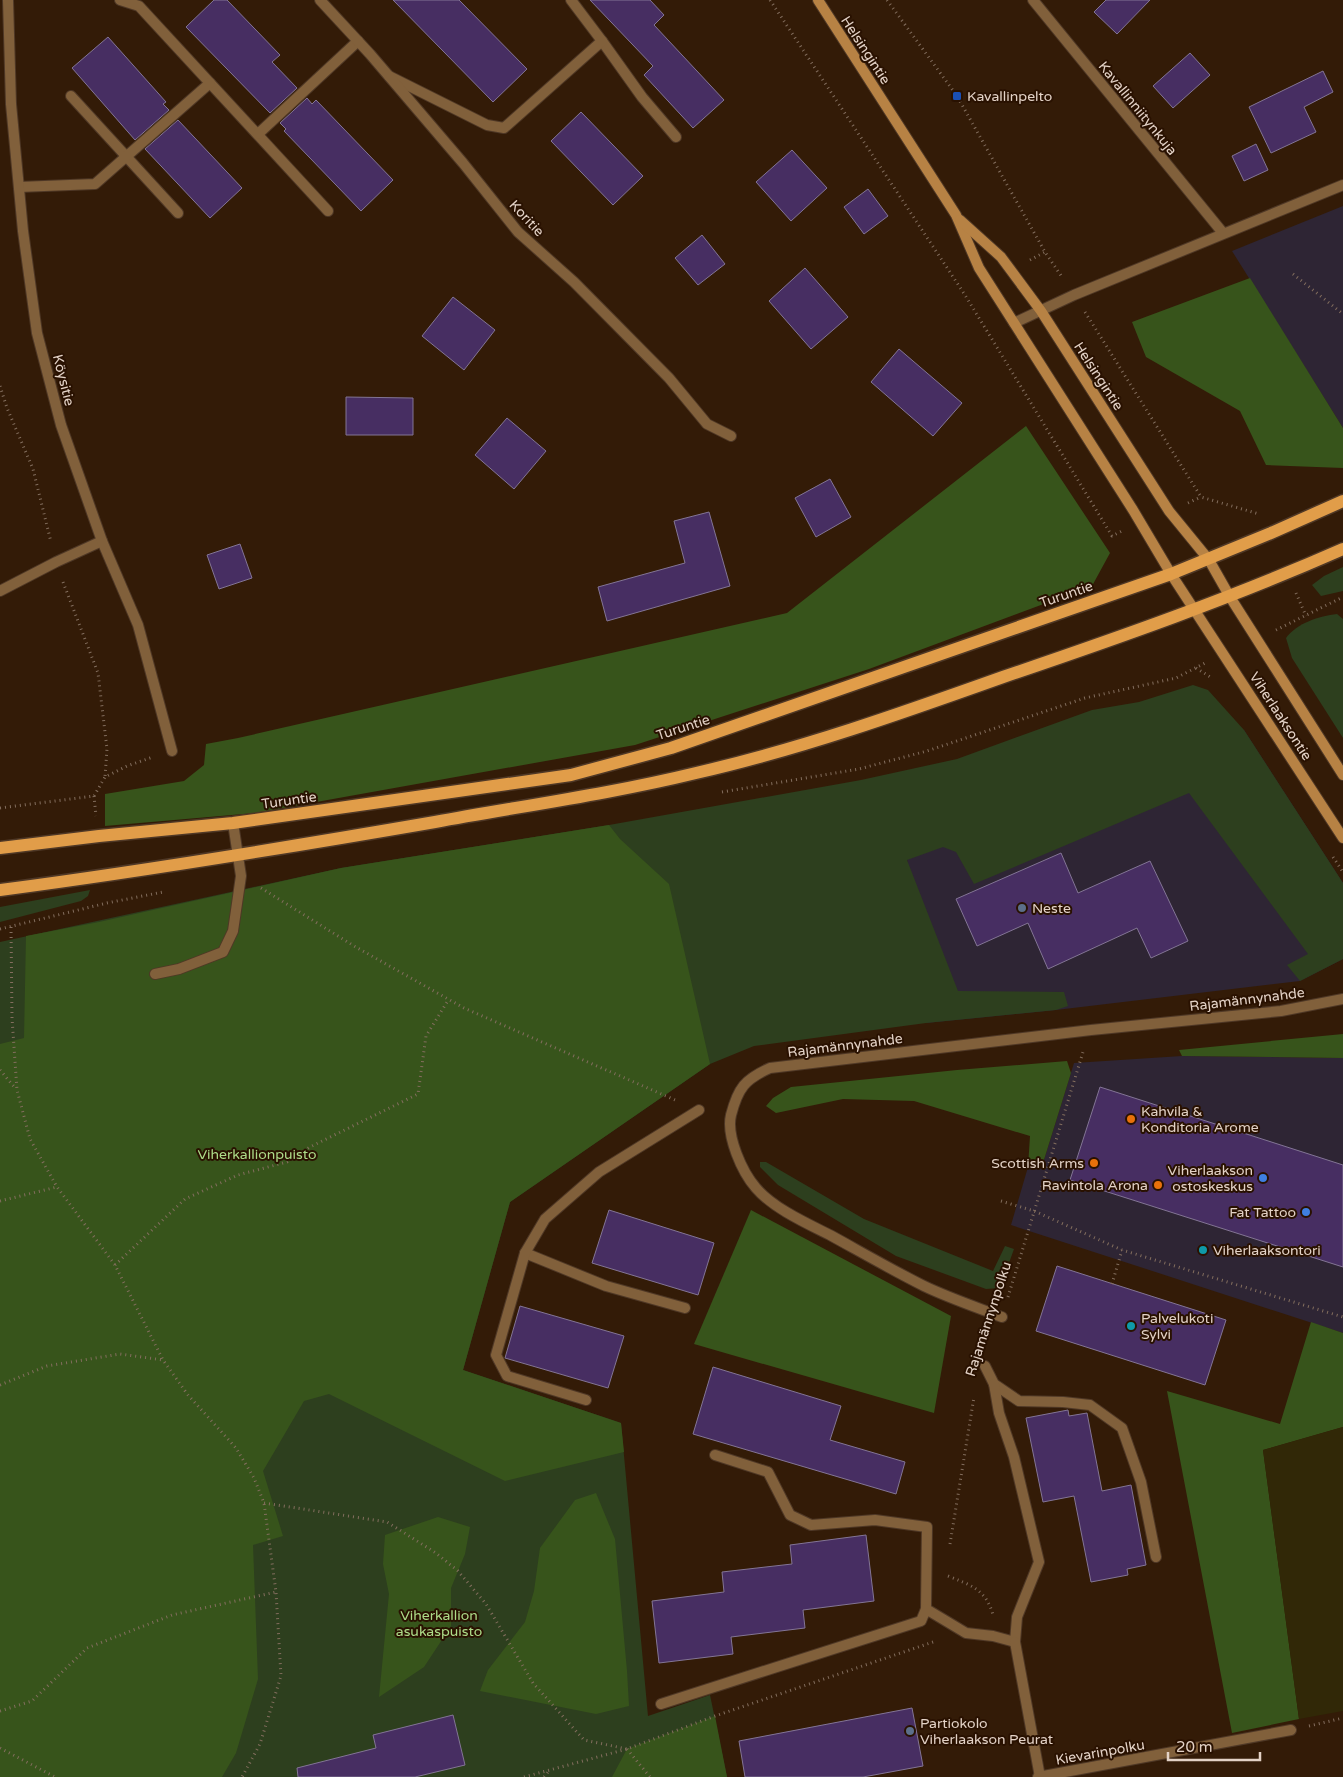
<svg xmlns="http://www.w3.org/2000/svg" width="1343" height="1777" viewBox="0 0 1343 1777" font-family="'Varela Round',sans-serif">
<style>
.commercial{fill:#2e2534}
.green{fill:#2d3f1e}
.forest{fill:#37541b}
.sand{fill:#312807}
.building{fill:#472e62;stroke:#837595}
.lines{fill:none;stroke-linecap:round;stroke-linejoin:round}
.lane-casing{stroke:#4f3826;stroke-width:12}
.street-casing{stroke:#4f3826;stroke-width:12}
.secondary-casing{stroke:#4f3826;stroke-width:12}
.primary-casing{stroke:#4f3826;stroke-width:15}
.path{stroke:#836e5e;stroke-width:3;stroke-dasharray:1 4;stroke-linecap:butt}
.lane{stroke:#81603b;stroke-width:10}
.street{stroke:#81603b;stroke-width:10}
.secondary{stroke:#b78244;stroke-width:10}
.primary{stroke:#e19d49;stroke-width:12}
.transit-dot{fill:#1a4fb4;stroke:#291100;stroke-width:2}
.service-dot{fill:#5c6f8a;stroke:#291100;stroke-width:2}
.food-dot{fill:#e8710a;stroke:#291100;stroke-width:2}
.shop-dot{fill:#3f7fe0;stroke:#291100;stroke-width:2}
.culture-dot{fill:#0f9aa8;stroke:#291100;stroke-width:2}
.labels{text-anchor:middle;stroke-width:4;stroke-linejoin:round;paint-order:stroke}
.street-label{font-size:14px;fill:#e3d2c6;stroke:#291100}
.poi-label{font-size:14px;fill:#e3d2c6;stroke:#291100;text-anchor:start}
.park-label{font-size:14px;fill:#addc88;stroke:#291100}
</style>
<rect width="100%" height="100%" fill="#331b07"/>
<g class="commercial">
<polygon points="1343,206 1343,428 1232,251"/>
<polygon points="1244,730 1343,883 1343,959 1300,981 1056,1010 926,1023 907,859"/>
<polygon points="1182,1056 1343,1058 1343,1333 1011,1225 1028,1167 1043,1163 1074,1063"/>
</g>
<g class="green">
<polygon points="1343,567 1343,591 1321,596 1312,585 1324,576"/>
<path d="M 1337,614 L 1343,619 L 1343,738 L 1292,658 L 1286,638 C 1297,623 1319,616 1337,614 Z"/>
<polygon points="1193,685 1208,690 1244,730 1343,883 1343,959 1300,981 1287,965 1308,954 1189,793 974,884 956,852 943,847 907,860 958,991 1064,992 1068,1006 1056,1010 926,1023 754,1046 710,1064 510,1202 463,1370 621,1423 648,1716 710,1695 727,1777 0,1777 0,942 341,868 609,825 861,780 957,759 1092,710 1139,702"/>
<polygon points="90,890 88,896 81,901 0,922 0,907"/>
<polygon points="760,1162 766,1162 864,1219 993,1271 1005,1246 1014,1249 1000,1288 986,1289 896,1256 778,1185 760,1167"/>
</g>
<g class="forest">
<polygon points="1250,278 1343,428 1343,468 1266,465 1240,411 1146,357 1132,322"/>
<polygon points="1026,426 1110,553 1092,586 869,669 635,745 255,813 105,826 105,794 184,781 204,765 206,744 238,738 787,613"/>
<polygon points="609,825 620,839 669,884 710,1064 510,1202 463,1370 621,1423 624,1452 505,1481 329,1394 304,1401 263,1471 283,1536 253,1545 258,1679 236,1753 222,1777 0,1777 0,1044 24,1038 26,936 99,922 341,868"/>
<polygon points="1343,1034 1343,1058 1182,1056 1179,1050"/>
<polygon points="1067,1061 1071,1073 1043,1163 1028,1167 1030,1136 914,1101 843,1099 776,1113 766,1106 773,1098 791,1087 957,1070"/>
<polygon points="751,1210 951,1316 934,1413 694,1344"/>
<polygon points="1311,1322 1343,1333 1343,1427 1263,1450 1299,1719 1232,1733 1167,1391 1280,1424"/>
<polygon points="596,1493 615,1539 627,1671 629,1706 596,1714 480,1691 488,1670 525,1622 534,1591 540,1548 575,1500"/>
<polygon points="438,1517 470,1527 465,1554 451,1588 451,1626 424,1667 379,1697 389,1594 383,1564 385,1535"/>
<polygon points="715,1716 727,1777 612,1777 627,1749"/>
</g>
<polygon class="sand" points="1343,1427 1343,1711 1299,1719 1263,1450"/>
<g class="building">
<polygon points="214,0 227,0 280,55 272,62 297,88 270,113 186,27"/>
<polygon points="393,0 459,0 527,69 493,102"/>
<polygon points="590,0 650,0 664,15 654,25 724,100 693,128 644,75 653,66"/>
<polygon points="1106,0 1150,0 1117,34 1094,12"/>
<polygon points="108,37 166,102 163,104 169,110 135,140 72,68"/>
<polygon points="1190,53 1210,75 1173,108 1153,86"/>
<polygon points="1323,71 1333,92 1304,107 1316,132 1271,153 1249,107"/>
<polygon points="307,98 312,104 316,100 393,180 361,211 284,131 286,129 280,123"/>
<polygon points="581,112 643,176 613,205 551,141"/>
<polygon points="178,120 242,188 210,218 145,149"/>
<polygon points="1256,144 1268,170 1244,181 1232,156"/>
<polygon points="792,150 827,188 791,221 756,182"/>
<polygon points="868,189 888,216 864,234 844,207"/>
<polygon points="702,235 725,264 698,285 675,258"/>
<polygon points="805,268 848,317 811,349 769,301"/>
<polygon points="453,297 495,330 464,370 422,336"/>
<polygon points="899,349 962,403 933,436 871,382"/>
<polygon points="346,397 413,398 413,435 346,435"/>
<polygon points="507,418 546,451 514,489 475,455"/>
<polygon points="830,479 851,517 816,537 795,498"/>
<polygon points="709,512 730,586 607,621 598,587 685,563 674,521"/>
<polygon points="240,544 252,578 219,589 207,555"/>
<polygon points="1061,853 1078,893 1150,861 1188,941 1151,958 1137,928 1048,969 1028,923 977,946 956,899"/>
<polygon points="1100,1087 1343,1165 1343,1267 1070,1180"/>
<polygon points="609,1210 714,1243 698,1295 592,1263"/>
<polygon points="1057,1266 1226,1320 1205,1385 1036,1331"/>
<polygon points="520,1306 624,1336 608,1388 505,1358"/>
<polygon points="713,1367 841,1406 830,1440 905,1462 896,1494 693,1434"/>
<polygon points="1068,1410 1069,1416 1087,1413 1102,1491 1131,1485 1146,1565 1127,1569 1128,1575 1091,1582 1074,1496 1043,1502 1026,1418"/>
<polygon points="866,1535 874,1601 803,1610 805,1628 731,1637 733,1654 659,1663 652,1601 724,1592 722,1572 792,1564 790,1545"/>
<polygon points="912,1708 923,1766 863,1777 745,1777 739,1741"/>
<polygon points="453,1715 465,1765 415,1777 298,1777 297,1768 376,1748 373,1735"/>
</g>
<g class="lines">
<defs>
<g id="lane">
<polyline points="120,0 139,6 328,211"/>
<polyline points="602,41 642,97 676,137"/>
<polyline points="389,76 487,125 504,128 602,41 571,0"/>
<polyline points="71,96 178,213"/>
<polyline points="258,134 358,41"/>
<polyline points="19,187 95,184 210,83"/>
<polyline points="0,591 56,562 102,541"/>
<polyline points="155,974 179,969 223,952 233,931 241,876 233,823"/>
<polyline points="525,1253 606,1286 685,1308"/>
<polyline points="985,1366 994,1384 1019,1401 1063,1402 1090,1405 1122,1428 1141,1482 1156,1557"/>
<polyline points="586,1400 507,1376 496,1355 525,1253 545,1219 599,1172 699,1110"/>
<polyline points="715,1455 768,1472 790,1515 811,1525 875,1520 927,1527 926,1609"/>
<polyline points="661,1704 921,1621 926,1609 966,1633 993,1636 1015,1642 1017,1617 1039,1562 1014,1457 999,1413 994,1384"/>
</g>
<g id="street">
<polyline points="8,0 11,104 23,231 37,333 61,425 102,541 138,625 172,751"/>
<polyline points="320,0 370,54 463,163 518,232 574,282 669,378 707,424 731,436"/>
<polyline points="1033,0 1223,233"/>
<polyline points="1014,323 1074,295 1343,185"/>
<path d="M 1002,1317 C 976,1307 949,1298 924,1286 C 892,1270 861,1252 830,1235 C 806,1223 773,1208 756,1188 C 742,1172 726,1136 731,1115 C 738,1088 745,1079 770,1068 L 1091,1030 L 1281,1011 L 1343,999"/>
<polyline points="1015,1642 1040,1777"/>
<polyline points="1038,1777 1291,1730"/>
</g>
<g id="secondary">
<polyline points="818,0 956,215 979,268 1133,510 1171,574 1343,838"/>
<polyline points="960,220 1001,257 1041,311 1169,511 1209,560 1230,597 1343,775"/>
</g>
<g id="primary">
<polyline points="0,848 99,836 233,823 571,775 671,748 1171,574 1271,533 1343,501"/>
<path d="M 0,890 C 146,871 290,847 435,822 C 522,806 610,794 696,773 C 801,749 902,713 1003,677 C 1118,638 1232,598 1343,549"/>
</g>
</defs>
<use href="#lane" class="lane-casing"/>
<use href="#street" class="street-casing"/>
<use href="#secondary" class="secondary-casing"/>
<use href="#primary" class="primary-casing"/>
<g class="path">
<polyline points="770,0 965,295 1112,536 1122,531"/>
<polyline points="887,0 957,96 1045,252 1062,277"/>
<polyline points="1030,260 1045,252"/>
<polyline points="1293,274 1343,314"/>
<polyline points="1085,312 1201,497 1259,514"/>
<polyline points="0,386 7,408 33,469 51,542"/>
<polyline points="1188,503 1201,497"/>
<polyline points="63,582 98,673 107,749 105,777"/>
<polyline points="1296,593 1306,616"/>
<polyline points="1276,630 1343,597"/>
<polyline points="1196,668 1212,678"/>
<polyline points="722,792 859,769 927,751 1085,698 1176,678 1205,663"/>
<polyline points="94,796 96,816"/>
<polyline points="0,808 94,796 105,777 127,766 153,757"/>
<polyline points="1333,857 1343,872"/>
<polyline points="261,888 354,946 464,1008 675,1100"/>
<polyline points="11,927 12,1018 17,1090 30,1139 57,1187 115,1265 163,1360 188,1395 236,1448 254,1478 264,1503 276,1592 281,1676 260,1744 242,1777"/>
<polyline points="0,929 107,903 163,892"/>
<polyline points="0,1070 16,1089"/>
<polyline points="0,1201 57,1187"/>
<polyline points="1001,1201 1034,1211 1122,1250 1343,1317"/>
<polyline points="115,1265 185,1199 238,1175 287,1162 310,1147 418,1094 426,1036 449,999"/>
<polyline points="1112,1284 1122,1250"/>
<polyline points="1008,1297 1083,1052"/>
<polyline points="0,1385 47,1366 120,1354 163,1360"/>
<polyline points="264,1503 387,1522 436,1553 458,1571 486,1604 533,1683 584,1740 627,1749"/>
<polyline points="950,1544 974,1397"/>
<path d="M 948,1576 C 970,1585 986,1589 993,1615"/>
<polyline points="0,1711 32,1701 87,1648 172,1615 276,1592"/>
<polyline points="1309,1726 1343,1718"/>
<polyline points="0,1748 55,1777"/>
<polyline points="627,1749 650,1777"/>
<polyline points="524,1777 627,1749 715,1716 936,1641"/>
<polyline points="544,1777 548,1772"/>
</g>
<use href="#lane" class="lane"/>
<use href="#street" class="street"/>
<use href="#secondary" class="secondary"/>
<use href="#primary" class="primary"/>
</g>
<rect class="transit-dot" x="952" y="91" width="10" height="10" rx="2.5"/>
<g class="service-dot">
<circle cx="1022" cy="908" r="5"/>
<circle cx="910" cy="1731" r="5"/>
</g>
<g class="food-dot">
<circle cx="1131" cy="1119" r="5"/>
<circle cx="1094" cy="1163" r="5"/>
<circle cx="1158" cy="1185" r="5"/>
</g>
<g class="shop-dot">
<circle cx="1263" cy="1178" r="5"/>
<circle cx="1306" cy="1212" r="5"/>
</g>
<g class="culture-dot">
<circle cx="1203" cy="1250" r="5"/>
<circle cx="1131" cy="1326" r="5"/>
</g>
<g class="labels">
<g class="street-label">
<text transform="translate(866 50) rotate(57)" y="5">Helsingintie</text>
<text transform="translate(1138 108) rotate(51)" y="5">Kavallinniitynkuja</text>
<text transform="translate(527 218) rotate(47)" y="5">Koritie</text>
<text transform="translate(1099 376) rotate(57)" y="5">Helsingintie</text>
<text transform="translate(64 380) rotate(76)" y="5">Köysitie</text>
<text transform="translate(1066 594) rotate(-19)" y="5">Turuntie</text>
<text transform="translate(1281 716) rotate(57)" y="5">Viherlaaksontie</text>
<text transform="translate(683 727) rotate(-18)" y="5">Turuntie</text>
<text transform="translate(289 800) rotate(-8)" y="5">Turuntie</text>
<text transform="translate(1247 999) rotate(-7)" y="5">Rajamännynahde</text>
<text transform="translate(845 1045) rotate(-7)" y="5">Rajamännynahde</text>
<text transform="translate(988 1319) rotate(-72)" y="5">Rajamännynpolku</text>
<text transform="translate(1100 1752) rotate(-10)" y="5">Kievarinpolku</text>
</g>
<g class="poi-label">
<text x="967" y="101">Kavallinpelto</text>
<text x="1032" y="913">Neste</text>
<text x="1141" y="1116">Kahvila &amp;<tspan x="1141" dy="16">Konditoria Arome</tspan></text>
<text x="1084" y="1168" text-anchor="end">Scottish Arms</text>
<text x="1253" y="1175" text-anchor="end">Viherlaakson<tspan x="1253" dy="16">ostoskeskus</tspan></text>
<text x="1148" y="1190" text-anchor="end">Ravintola Arona</text>
<text x="1296" y="1217" text-anchor="end">Fat Tattoo</text>
<text x="1213" y="1255">Viherlaaksontori</text>
<text x="1141" y="1323">Palvelukoti<tspan x="1141" dy="16">Sylvi</tspan></text>
<text x="920" y="1728">Partiokolo<tspan x="920" dy="16">Viherlaakson Peurat</tspan></text>
</g>
<g class="park-label">
<text x="257" y="1159">Viherkallionpuisto</text>
<text x="439" y="1620">Viherkallion<tspan x="439" dy="16">asukaspuisto</tspan></text>
</g>
</g>
<path d="M1168 1752v8h92v-8" fill="none" stroke="#e3d2c6" stroke-width="2.5"/>
<text x="1176" y="1752" font-size="15" fill="#e3d2c6" stroke="#291100" stroke-width="4" paint-order="stroke">20 m</text>
</svg>
